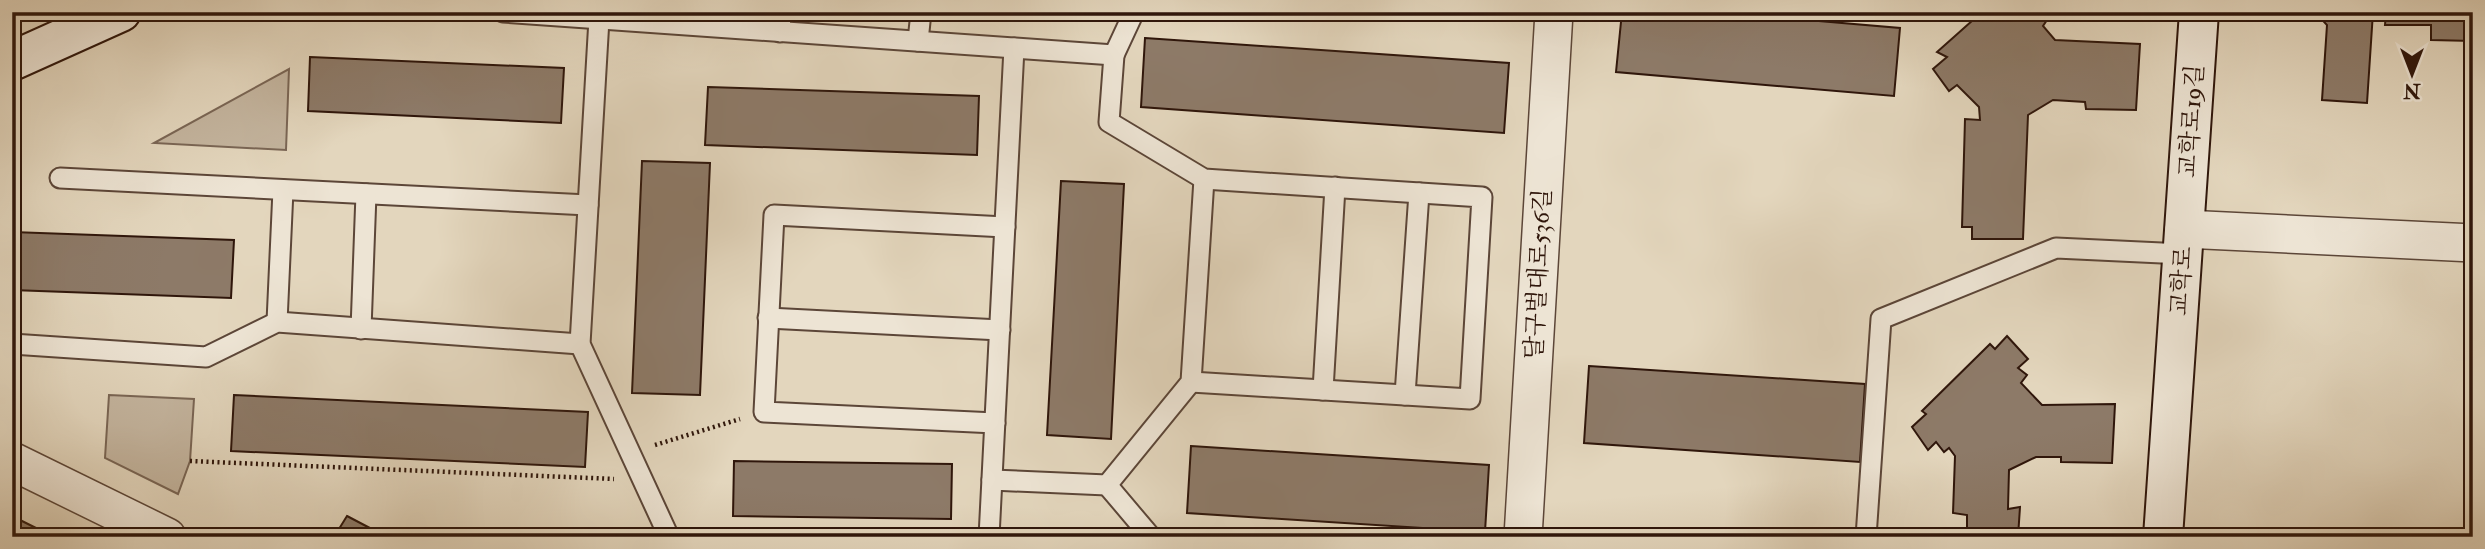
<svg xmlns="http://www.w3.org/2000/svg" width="2485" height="549" viewBox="0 0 2485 549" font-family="'IM FELL Double Pica','Noto Serif KR',serif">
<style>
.green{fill:#c4b59f;stroke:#7a6655;stroke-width:2}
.building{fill:#8d7a68;stroke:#2f160b;stroke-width:2}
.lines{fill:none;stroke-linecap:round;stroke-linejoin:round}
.lane-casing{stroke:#5c4638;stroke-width:23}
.street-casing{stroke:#5c4638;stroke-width:40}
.secondary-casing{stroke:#2f160b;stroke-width:42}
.path{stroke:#2f160b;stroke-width:4.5;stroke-dasharray:2 3.5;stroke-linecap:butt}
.lane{stroke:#ede4d4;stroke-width:19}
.street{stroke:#ede4d4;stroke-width:37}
.secondary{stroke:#ede4d4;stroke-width:38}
.labels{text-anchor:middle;stroke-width:6;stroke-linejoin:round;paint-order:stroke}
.street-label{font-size:24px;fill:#2f160b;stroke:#ede4d4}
</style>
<rect width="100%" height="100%" fill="#e3d6bd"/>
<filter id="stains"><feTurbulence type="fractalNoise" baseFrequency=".00286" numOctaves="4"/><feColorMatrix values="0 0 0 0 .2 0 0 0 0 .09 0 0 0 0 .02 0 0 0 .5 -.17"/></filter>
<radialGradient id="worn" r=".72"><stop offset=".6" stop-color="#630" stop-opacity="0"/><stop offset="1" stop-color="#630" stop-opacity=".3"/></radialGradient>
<g class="green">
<polygon points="289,69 286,150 154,143"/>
<polygon points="109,395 194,399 190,461 178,494 105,458"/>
</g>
<g class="building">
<polygon points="1001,12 1074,12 1074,21 1001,18"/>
<polygon points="1622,12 1716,12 1900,28 1894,96 1616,72"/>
<polygon points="1982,12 2042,12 2047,20 2043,26 2055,40 2140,44 2136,110 2086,109 2085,102 2053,100 2028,115 2023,239 1972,239 1972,227 1962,227 1965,119 1980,120 1979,107 1957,85 1949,91 1933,69 1947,57 1937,52"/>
<polygon points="2315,12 2373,12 2367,103 2322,100 2327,25"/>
<polygon points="2386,12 2473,12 2473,41 2431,40 2431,25 2385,25"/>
<polygon points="1145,38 1509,63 1504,133 1141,107"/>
<polygon points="310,57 564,68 561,123 308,111"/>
<polygon points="708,87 979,96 977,155 705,145"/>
<polygon points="642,161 710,163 700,395 632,393"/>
<polygon points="1061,181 1124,184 1111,439 1047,435"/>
<polygon points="12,232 234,240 231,298 12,290"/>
<polygon points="2007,336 2028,359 2018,368 2027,375 2021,383 2042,405 2115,404 2112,463 2061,462 2061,457 2036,457 2009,470 2008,509 2020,507 2018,537 1952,537 1952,530 1967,530 1967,515 1953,513 1955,456 1949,448 1944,452 1936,442 1928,450 1912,427 1926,414 1922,411 1990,344 1995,349"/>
<polygon points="1589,366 1865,384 1860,462 1584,443"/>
<polygon points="234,395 588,412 585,467 231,451"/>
<polygon points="1191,446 1489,465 1485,532 1187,513"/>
<polygon points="734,461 952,464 951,519 733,516"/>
<polygon points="12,516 54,537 12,537"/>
<polygon points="347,516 387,537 334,537"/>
</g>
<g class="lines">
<defs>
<g id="lane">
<polyline points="503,12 1114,55 1134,12"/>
<polyline points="599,19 580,344 669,537"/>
<polyline points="780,32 781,12"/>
<polyline points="918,41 921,12"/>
<polyline points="1114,55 1109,122 1204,179 1482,197 1470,399 1191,382"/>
<polyline points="60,178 588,205"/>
<polyline points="768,318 1000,330"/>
<polyline points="277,322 283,190"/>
<polyline points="361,329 366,194"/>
<polyline points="12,344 206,357 277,322 580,344"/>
<polyline points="1323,390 1335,187"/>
<polyline points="1405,395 1419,193"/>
<polyline points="995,423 764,412 774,215 1005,227"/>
<polyline points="992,480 1107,485 1191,382 1204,179"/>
<polyline points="1107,485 1151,537"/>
<polyline points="989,537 1014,48"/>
<polyline points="1866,537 1881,319 2056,248 2183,254"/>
</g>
<g id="street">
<polyline points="2184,229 2473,243"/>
<polyline points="12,461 167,537"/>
<polyline points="1523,537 1554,12"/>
</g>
<g id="secondary">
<polyline points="12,61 121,12"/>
<polyline points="2163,537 2199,12"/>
</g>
</defs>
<use href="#lane" class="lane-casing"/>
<use href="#street" class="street-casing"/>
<use href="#secondary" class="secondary-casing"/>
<g class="path">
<polyline points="655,445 740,419"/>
<polyline points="190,461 614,479"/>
</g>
<use href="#lane" class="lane"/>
<use href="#street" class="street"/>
<use href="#secondary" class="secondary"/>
</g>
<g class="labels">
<g class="street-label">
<text transform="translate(2191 121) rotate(-86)" y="8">교학로19길</text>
<text transform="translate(1538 274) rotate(-87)" y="8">달구벌대로536길</text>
<text transform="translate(2181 281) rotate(-86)" y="8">교학로</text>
</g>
</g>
<rect width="2485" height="549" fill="none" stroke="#e3d6bd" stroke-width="42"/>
<rect x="14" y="14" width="2457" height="521" fill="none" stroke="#2f160b" stroke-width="3.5"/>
<rect x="21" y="21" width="2443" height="507" fill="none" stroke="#2f160b" stroke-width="2"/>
<g transform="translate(2412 74) rotate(180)" stroke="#ede4d4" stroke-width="5" paint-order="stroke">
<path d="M0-5L12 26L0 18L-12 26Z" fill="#2f160b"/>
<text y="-10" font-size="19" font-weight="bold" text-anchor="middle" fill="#2f160b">N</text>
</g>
<rect width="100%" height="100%" filter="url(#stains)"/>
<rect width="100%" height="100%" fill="url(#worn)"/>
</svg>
